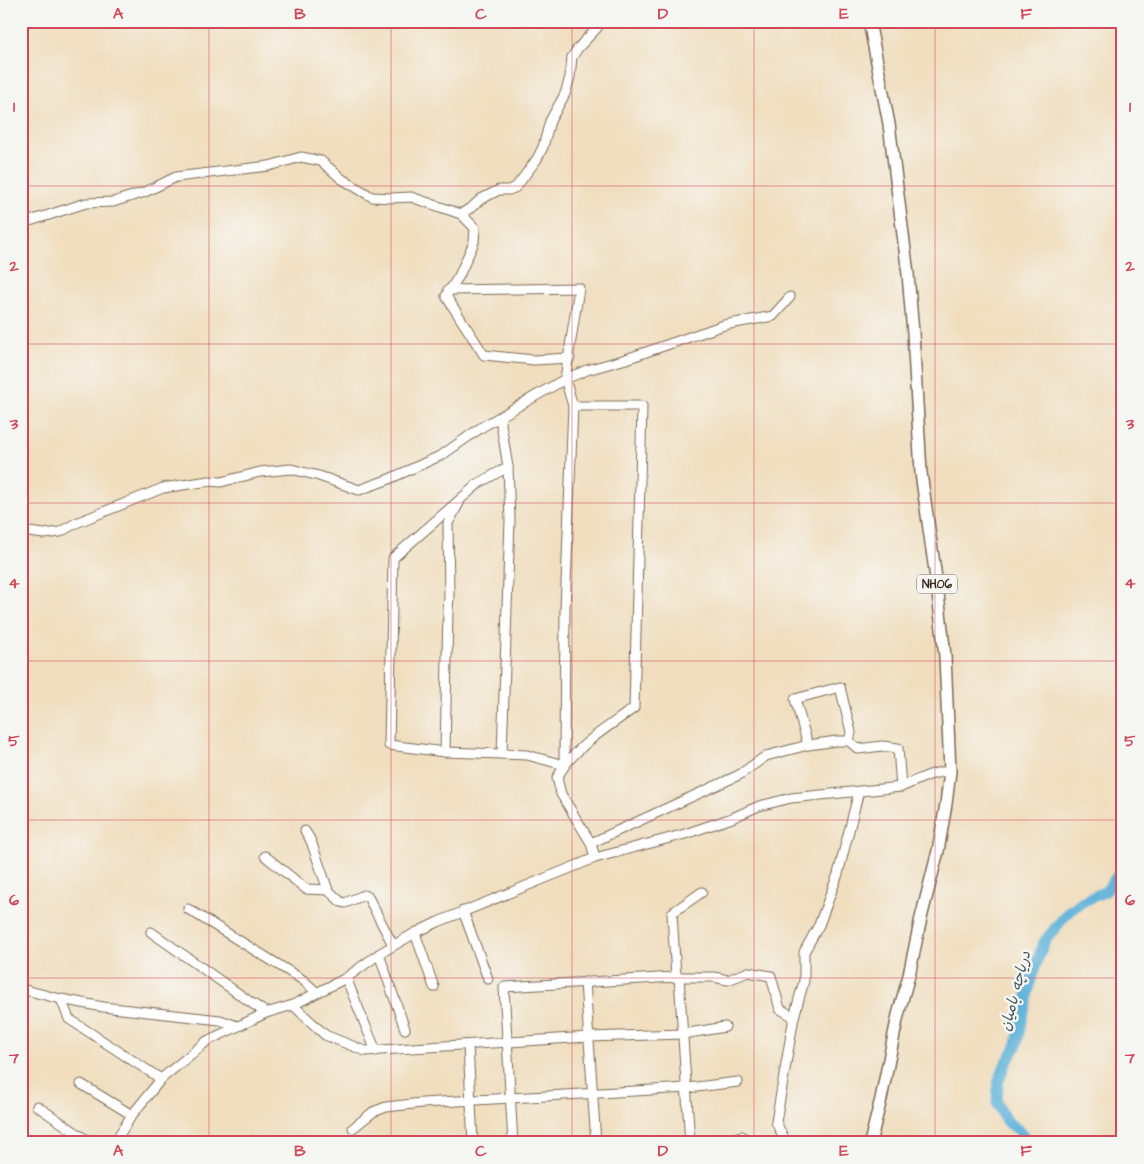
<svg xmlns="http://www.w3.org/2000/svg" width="1144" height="1164" viewBox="0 0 1144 1164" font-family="'Architects Daughter','Playpen Sans Arabic',sans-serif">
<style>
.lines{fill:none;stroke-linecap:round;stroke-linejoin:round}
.river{stroke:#5cb1d8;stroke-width:11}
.minor-casing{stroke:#7a6956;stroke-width:11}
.major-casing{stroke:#7a6956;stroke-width:14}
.minor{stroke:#fff;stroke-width:9}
.major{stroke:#fff;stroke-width:11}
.grid{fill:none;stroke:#d1495b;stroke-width:1;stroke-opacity:0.55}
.labels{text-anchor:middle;stroke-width:5;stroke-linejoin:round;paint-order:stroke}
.shield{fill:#f6f6f2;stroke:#73675e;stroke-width:1}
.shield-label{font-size:12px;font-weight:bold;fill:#3b2a1e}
.water-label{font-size:15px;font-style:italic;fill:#47595f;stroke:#f6f6f2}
.neatline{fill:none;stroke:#d1495b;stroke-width:2}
.grid-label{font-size:16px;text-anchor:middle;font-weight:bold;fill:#d1495b}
</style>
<rect width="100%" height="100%" fill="#f6f6f2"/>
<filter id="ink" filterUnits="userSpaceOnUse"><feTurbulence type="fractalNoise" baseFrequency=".02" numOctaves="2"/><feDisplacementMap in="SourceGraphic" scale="10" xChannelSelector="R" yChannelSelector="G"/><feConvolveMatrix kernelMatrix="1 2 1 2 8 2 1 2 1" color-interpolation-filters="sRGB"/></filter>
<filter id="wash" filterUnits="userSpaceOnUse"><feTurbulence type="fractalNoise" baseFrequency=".0096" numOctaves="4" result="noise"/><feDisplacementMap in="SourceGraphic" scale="20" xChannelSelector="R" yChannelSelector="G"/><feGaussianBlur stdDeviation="1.12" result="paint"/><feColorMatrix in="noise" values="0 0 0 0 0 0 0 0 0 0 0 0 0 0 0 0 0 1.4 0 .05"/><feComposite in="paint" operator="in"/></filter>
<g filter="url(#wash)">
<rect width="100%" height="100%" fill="#f0debe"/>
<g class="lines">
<polyline class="river" points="1028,1143 1020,1131 1006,1121 997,1103 998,1083 1005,1065 1016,1047 1032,975 1044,942 1069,911 1084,901 1106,891 1123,868"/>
</g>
</g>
<g filter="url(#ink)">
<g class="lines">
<defs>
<g id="minor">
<polyline points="21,222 33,220 86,203 113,202 145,192 176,177 269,166 301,157 321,161 342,179 372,197 392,198 411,197 461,214"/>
<polyline points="448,290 579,288 565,379 573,406 565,610 564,765 527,755 445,752 389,745 393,558 479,483 508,467"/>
<polyline points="570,358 534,360 484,355 446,296 459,276 474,242 475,228 461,214 472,207 481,199 499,190 509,190 516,187 537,159 543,147 550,121 565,94 570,77 572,57 578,48 597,28 600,21"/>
<path d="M 573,406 L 642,406 L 634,708 C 607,728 572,748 557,778 L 561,794 L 591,843 L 595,858"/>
<polyline points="500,418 508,467 510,520 502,754"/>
<polyline points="21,531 44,534 60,532 76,523 163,488 209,481 221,482 260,472 291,469 319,476 359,490 387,480 442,455 482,427 565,379 587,370 626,359 724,325 773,316 790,297"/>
<polyline points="808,745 795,699 840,687 851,732 849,741"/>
<polyline points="445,752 448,611 449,597 448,523 459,503"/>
<polyline points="305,831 311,841 328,890 341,902 345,903 364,895 368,897 393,945"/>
<polyline points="591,843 739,775 766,756 808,745 837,741 849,741 858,749 882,746 898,748 901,787"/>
<polyline points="265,856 306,889 328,890"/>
<polyline points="188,909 303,980 316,992"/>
<polyline points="463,911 488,979"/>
<polyline points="151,932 266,1013"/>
<polyline points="415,933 434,987"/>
<polyline points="379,954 405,1029"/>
<polyline points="679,977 714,977 728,980 748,972 771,976 780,1009 794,1017"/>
<polyline points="346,978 376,1051"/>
<polyline points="585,982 596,1143"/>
<polyline points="21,989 61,999 103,1007 220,1020 237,1026"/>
<polyline points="61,999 69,1019 161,1079"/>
<polyline points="293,1005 325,1035 365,1051 588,1037 683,1034 725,1027"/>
<polyline points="468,1045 473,1143"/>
<polyline points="81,1084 132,1115"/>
<polyline points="37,1106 91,1143"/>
<polyline points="353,1128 373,1112 386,1107 422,1103 688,1088 738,1082"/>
<path d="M 114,1143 L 132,1115 L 161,1079 L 207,1041 L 266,1013 L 293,1005 L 346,978 L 379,954 L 415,933 L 438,922 L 595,858 L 685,834 L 732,818 L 759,806 L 791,798 L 901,787 C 919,780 930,772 950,771"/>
<polyline points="513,1143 504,987 676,977"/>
<polyline points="664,1143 677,1143"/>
<polyline points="690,1143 679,977 676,977 672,913 702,892"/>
<polyline points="692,1143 726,1140 742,1136 749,1143"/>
<polyline points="786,1143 776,1122 794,1017 804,981 804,952 819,925 838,874 859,791"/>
</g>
<polyline id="major" points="869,21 889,124 908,274 913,333 921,473 937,585 945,656 950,771 946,804 938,851 921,918 909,975 898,1015 881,1099 870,1143"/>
</defs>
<use href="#minor" class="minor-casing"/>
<use href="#major" class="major-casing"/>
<use href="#minor" class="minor"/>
<use href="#major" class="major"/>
</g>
</g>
<path class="grid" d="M 209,21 L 209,1143M 391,21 L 391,1143M 572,21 L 572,1143M 754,21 L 754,1143M 935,21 L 935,1143M 21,186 L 1123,186M 21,344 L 1123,344M 21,503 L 1123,503M 21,661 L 1123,661M 21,820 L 1123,820M 21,978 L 1123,978"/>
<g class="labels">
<rect class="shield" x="917" y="574.5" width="40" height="19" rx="4"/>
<g class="shield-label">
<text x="937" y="588">NH06</text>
</g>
<g class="water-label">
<text transform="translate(1015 991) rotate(-75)" y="5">دریاچه بامیان</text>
</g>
</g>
<rect width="1144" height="1164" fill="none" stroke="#f6f6f2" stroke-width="55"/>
<rect x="28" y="28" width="1088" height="1108" class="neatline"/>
<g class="grid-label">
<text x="118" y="19">A</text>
<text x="300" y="19">B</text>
<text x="481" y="19">C</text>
<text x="663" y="19">D</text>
<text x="844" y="19">E</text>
<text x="1026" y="19">F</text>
<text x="14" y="112">1</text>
<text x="1130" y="112">1</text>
<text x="14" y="271">2</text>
<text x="1130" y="271">2</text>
<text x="14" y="429">3</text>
<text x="1130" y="429">3</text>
<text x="14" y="588">4</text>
<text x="1130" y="588">4</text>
<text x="14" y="746">5</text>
<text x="1130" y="746">5</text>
<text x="14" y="905">6</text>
<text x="1130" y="905">6</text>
<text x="14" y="1063">7</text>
<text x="1130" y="1063">7</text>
<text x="118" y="1156">A</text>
<text x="300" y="1156">B</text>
<text x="481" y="1156">C</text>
<text x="663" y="1156">D</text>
<text x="844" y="1156">E</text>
<text x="1026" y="1156">F</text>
</g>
</svg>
